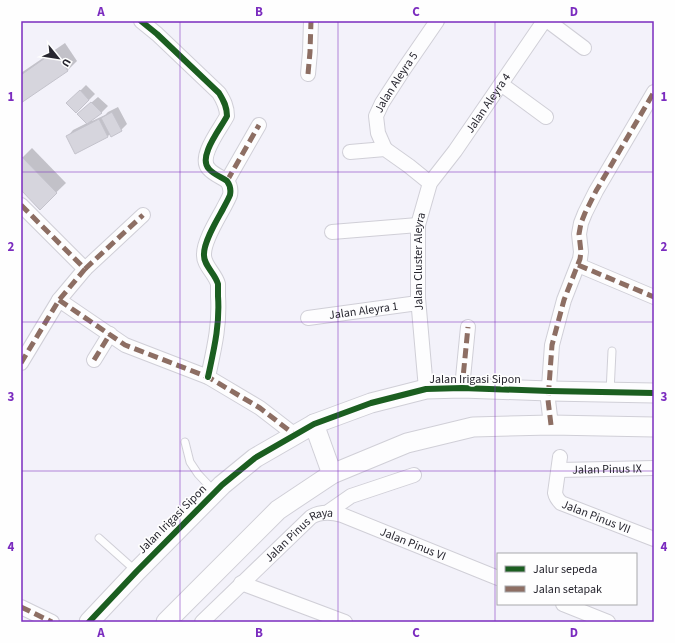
<svg xmlns="http://www.w3.org/2000/svg" width="675" height="643" viewBox="0 0 675 643" font-family="'Source Sans 3',sans-serif">
<style>
.shadow{fill:#0003}
.building{fill:#d6d5dd;stroke:#c4c3cc}
.lines{fill:none;stroke-linecap:round;stroke-linejoin:round}
.lane-casing{stroke:#d0cfd7;stroke-width:9}
.street-casing{stroke:#d0cfd7;stroke-width:16}
.secondary-casing{stroke:#d0cfd7;stroke-width:21}
.lane{stroke:#fdfdfe;stroke-width:7}
.street{stroke:#fdfdfe;stroke-width:14}
.secondary{stroke:#fdfdfe;stroke-width:19}
.quiet{stroke:#8d6e63;stroke-width:5;stroke-dasharray:10 5;stroke-linecap:butt}
.cycleway-casing{stroke:#fefefe;stroke-width:8}
.cycleway{stroke:#1b5e20;stroke-width:6}
.grid{fill:none;stroke:#7b2cbf;stroke-width:1;stroke-opacity:0.55}
.labels{text-anchor:middle;stroke-width:3.5;stroke-linejoin:round;paint-order:stroke}
.street-label{font-size:12px;fill:#27262f;stroke:#fefefe}
.neatline{fill:none;stroke:#7b2cbf;stroke-width:1.5}
.grid-label{font-size:13px;text-anchor:middle;font-weight:bold;fill:#7b2cbf}
</style>
<rect width="100%" height="100%" fill="#f3f2fa"/>
<g class="shadow">
<polygon points="65,43 77,61 68,70 21,102 21,73"/>
<polygon points="86,85 95,94 89,100 74,97"/>
<polygon points="98,97 108,106 102,112 91,120 92,121 105,115 108,112 118,107 127,124 121,130 110,134 107,137 67,137 73,130 87,123 85,108"/>
<polygon points="32,148 66,183 40,208 21,188 21,159"/>
</g>
<g class="building">
<polygon points="55,51 68,71 21,103 21,75"/>
<polygon points="80,90 89,100 76,113 66,103"/>
<polygon points="91,102 102,113 87,124 77,114"/>
<polygon points="112,112 122,131 111,137 101,118"/>
<polygon points="99,119 108,137 75,154 66,136"/>
<polygon points="22,157 57,193 40,210 21,190 21,158"/>
</g>
<g class="lines">
<defs>
<g id="lane">
<polyline points="610,392 612,351"/>
<polyline points="185,442 190,462 198,474 215,492"/>
<polyline points="99,538 136,571"/>
</g>
<g id="street">
<path d="M 141,21 L 157,34 L 219,93 C 224,101 227,107 227,116 C 221,128 197,157 209,169 C 213,174 221,177 227,181 C 230,185 231,190 230,195 C 228,200 225,205 223,209 C 217,220 204,241 204,254 C 203,265 215,273 218,284 C 218,287 218,292 218,296 C 220,325 214,349 208,377"/>
<polyline points="548,21 584,48"/>
<polyline points="308,74 310,52 311,21"/>
<polyline points="501,84 546,117"/>
<path id="s1" d="M 385,149 L 378,133 L 376,116 L 382,103 L 404,69 L 437,21"/>
<polyline points="350,152 385,149 409,166 430,183"/>
<polyline points="227,181 259,125"/>
<polyline points="21,205 85,269 59,300 21,363"/>
<polyline points="332,232 418,225"/>
<polyline points="578,265 654,297"/>
<polyline points="85,269 143,215"/>
<polyline points="59,300 125,345 208,377 260,408 295,435"/>
<path id="s2" d="M 308,318 L 418,303"/>
<polyline points="94,360 110,334"/>
<polyline points="462,388 468,327"/>
<path id="s3" d="M 426,389 L 418,298 L 418,225 L 430,183 L 455,151 L 544,21"/>
<polyline points="551,425 548,400 552,345 564,300 580,259 581,252 579,234 581,223 585,213 596,191 654,92"/>
<path id="s4" d="M 560,457 L 555,493 C 556,498 558,500 561,503 L 654,539"/>
<path id="s5" d="M 559,470 L 654,468"/>
<polyline points="328,512 351,496 414,475"/>
<polyline points="241,583 345,622"/>
<polyline points="563,604 608,622"/>
<polyline points="21,607 52,622"/>
<path id="s6" d="M 202,622 L 311,517 C 321,511 331,512 342,515 L 498,578"/>
</g>
<g id="secondary">
<polyline points="314,424 332,474"/>
<polyline points="89,622 137,571 222,485 255,458 314,424 371,403 426,389 462,388 549,391 654,393"/>
<polyline points="166,622 278,510 332,474 407,443 473,427 551,425 654,427"/>
</g>
</defs>
<use href="#lane" class="lane-casing"/>
<use href="#street" class="street-casing"/>
<use href="#secondary" class="secondary-casing"/>
<use href="#lane" class="lane"/>
<use href="#street" class="street"/>
<use href="#secondary" class="secondary"/>
<g class="quiet">
<polyline points="308,74 310,52 311,21"/>
<polyline points="227,181 259,125"/>
<polyline points="21,205 85,269 59,300 21,363"/>
<polyline points="578,265 654,297"/>
<polyline points="85,269 143,215"/>
<polyline points="59,300 125,345 208,377 260,408 295,435"/>
<polyline points="94,360 110,334"/>
<polyline points="462,388 468,327"/>
<polyline points="551,425 548,400 552,345 564,300 580,259 581,252 579,234 581,223 585,213 596,191 654,92"/>
<polyline points="21,607 52,622"/>
</g>
<defs>
<g id="cycleway">
<path d="M 141,21 L 157,34 L 219,93 C 224,101 227,107 227,116 C 221,128 197,157 209,169 C 213,174 221,177 227,181 C 230,185 231,190 230,195 C 228,200 225,205 223,209 C 217,220 204,241 204,254 C 203,265 215,273 218,284 C 218,287 218,292 218,296 C 220,325 214,349 208,377"/>
<polyline points="89,622 137,571 222,485 255,458 314,424 371,403 426,389 462,388 549,391 654,393"/>
</g>
</defs>
<use href="#cycleway" class="cycleway-casing"/>
<use href="#cycleway" class="cycleway"/>
</g>
<path class="grid" d="M 180,21 L 180,622M 338,21 L 338,622M 495,21 L 495,622M 21,172 L 654,172M 21,322 L 654,322M 21,471 L 654,471"/>
<g class="labels">
<g class="street-label">
<text dy="4" stroke="none"><textPath href="#s1" startOffset="74">Jalan Aleyra 5</textPath></text>
<text dy="4" stroke="none"><textPath href="#s3" startOffset="307">Jalan Aleyra 4</textPath></text>
<text dy="4" stroke="none"><textPath href="#s3" startOffset="128">Jalan Cluster Aleyra</textPath></text>
<text dy="4" stroke="none"><textPath href="#s2" startOffset="56">Jalan Aleyra 1</textPath></text>
<text x="475" y="383">Jalan Irigasi Sipon</text>
<text dy="4" stroke="none"><textPath href="#s5" startOffset="48">Jalan Pinus IX</textPath></text>
<text dy="4" stroke="none"><textPath href="#s4" startOffset="86">Jalan Pinus VII</textPath></text>
<text transform="translate(172 519) rotate(-45)" y="4">Jalan Irigasi Sipon</text>
<text dy="4" stroke="none"><textPath href="#s6" startOffset="132">Jalan Pinus Raya</textPath></text>
<text dy="4" stroke="none"><textPath href="#s6" startOffset="260">Jalan Pinus VI</textPath></text>
</g>
</g>
<rect width="675" height="643" fill="none" stroke="#fefefe" stroke-width="44"/>
<rect x="497" y="553" width="140" height="52" fill="#fefefe" stroke="#a8a8ab"/>
<rect x="505" y="566" width="20" height="6" fill="#1b5e20" stroke="#a8a8ab"/>
<text x="533" y="573" font-size="12" fill="#27262f">Jalur sepeda</text>
<rect x="505" y="586" width="20" height="6" fill="#8d6e63" stroke="#a8a8ab"/>
<text x="533" y="593" font-size="12" fill="#27262f">Jalan setapak</text>
<g transform="translate(58 58) rotate(120)" stroke="#fefefe" stroke-width="3" paint-order="stroke">
<path d="M0-3L7 15L0 10L-7 15Z" fill="#27262f"/>
<text y="-6" font-size="11" font-weight="bold" text-anchor="middle" fill="#27262f">U</text>
</g>
<rect x="22" y="22" width="631" height="599" class="neatline"/>
<g class="grid-label">
<text x="101" y="16">A</text>
<text x="259" y="16">B</text>
<text x="416" y="16">C</text>
<text x="574" y="16">D</text>
<text x="11" y="101">1</text>
<text x="664" y="101">1</text>
<text x="11" y="251">2</text>
<text x="664" y="251">2</text>
<text x="11" y="401">3</text>
<text x="664" y="401">3</text>
<text x="11" y="551">4</text>
<text x="664" y="551">4</text>
<text x="101" y="637">A</text>
<text x="259" y="637">B</text>
<text x="416" y="637">C</text>
<text x="574" y="637">D</text>
</g>
</svg>
